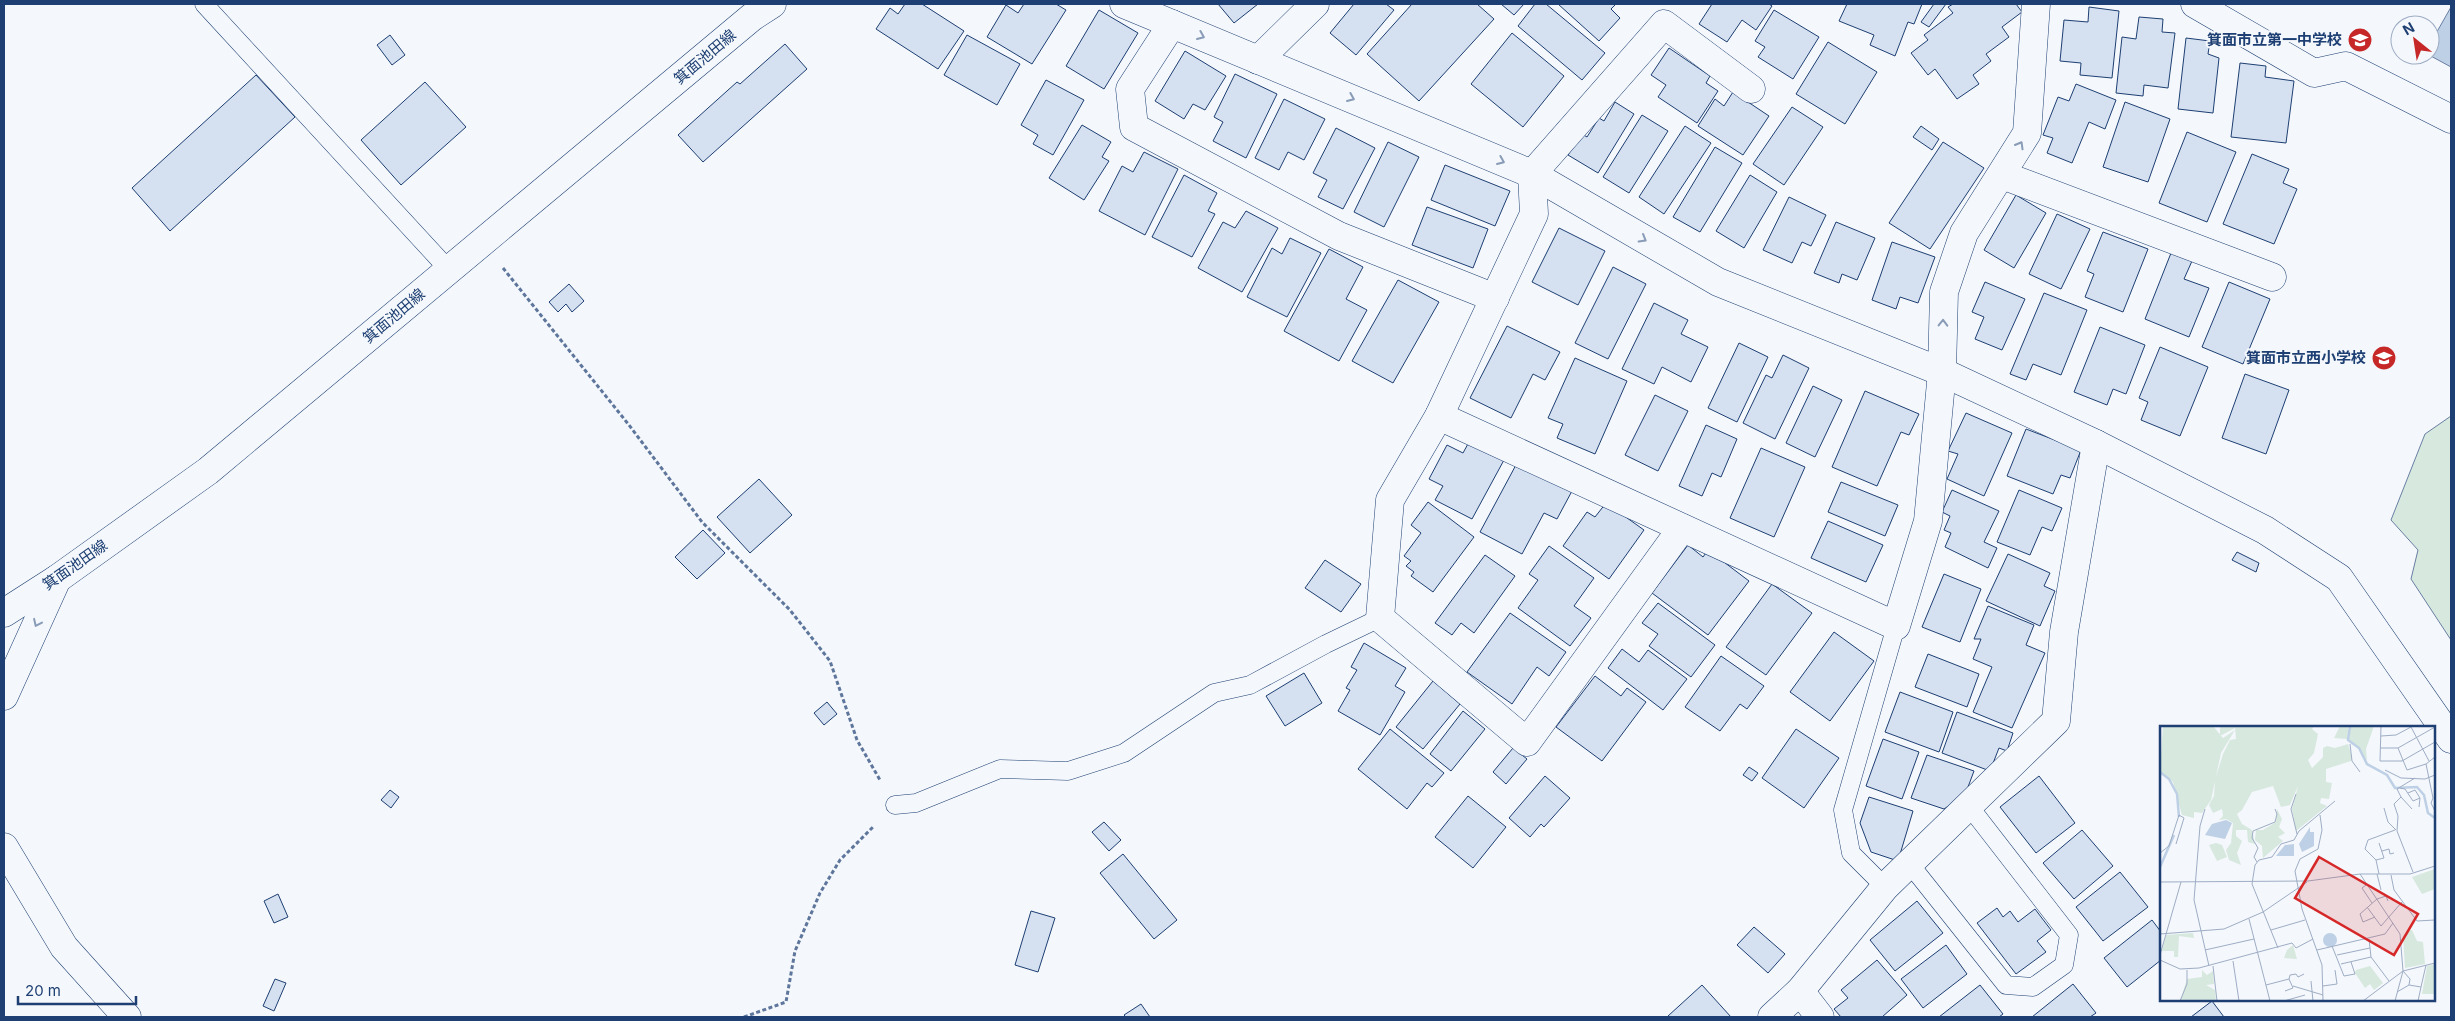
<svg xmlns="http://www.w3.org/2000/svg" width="2455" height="1021" viewBox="0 0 2455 1021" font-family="Inter,'Noto Sans JP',sans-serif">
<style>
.green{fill:#d7e8df;stroke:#687fa3}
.water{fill:#bed0e5;stroke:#687fa3}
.building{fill:#d5e0f0;stroke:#1d3f73}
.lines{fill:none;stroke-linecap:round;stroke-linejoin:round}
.lane-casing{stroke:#1d3f73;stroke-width:19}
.street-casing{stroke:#1d3f73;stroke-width:29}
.primary-casing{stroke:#1d3f73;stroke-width:29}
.path{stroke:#5e769c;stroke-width:3;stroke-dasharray:4 2.5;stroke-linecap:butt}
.lane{stroke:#f4f7fb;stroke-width:18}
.street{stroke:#f4f7fb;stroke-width:28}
.primary{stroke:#f4f7fb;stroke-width:28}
.oneway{stroke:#889bb7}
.labels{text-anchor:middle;stroke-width:4;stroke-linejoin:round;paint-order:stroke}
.poi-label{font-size:15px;font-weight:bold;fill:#1d3f73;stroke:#f4f7fb;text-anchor:end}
.street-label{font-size:15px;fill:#1d3f73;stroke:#f4f7fb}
.inset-river{fill:none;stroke:#bed0e5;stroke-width:2.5}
.inset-road{fill:none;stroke:#9eadc5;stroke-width:1}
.view{fill:#d62828;fill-opacity:0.15;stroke:#d62828;stroke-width:2.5}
.inset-edge{fill:none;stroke:#1d3f73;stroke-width:2.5}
</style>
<rect width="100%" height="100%" fill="#f4f7fb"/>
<polygon class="green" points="2451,416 2451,640 2411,579 2418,550 2391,520 2425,434"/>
<polygon class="water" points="2451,7 2451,67 2429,55 2430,44"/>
<g class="building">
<polygon points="905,4 922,4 964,31 938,69 876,29 890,8 898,14"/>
<polygon points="1024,4 1056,4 1066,10 1032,64 987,37 1006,5 1018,13"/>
<polygon points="1218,4 1258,4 1234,23"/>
<polygon points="1354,4 1386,4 1394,10 1356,55 1330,33"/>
<polygon points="1412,4 1477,4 1494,19 1419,101 1367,54"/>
<polygon points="1501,4 1524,4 1514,15"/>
<polygon points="1535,4 1546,4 1605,53 1582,80 1518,26"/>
<polygon points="1558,4 1616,4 1611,9 1620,18 1599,41"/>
<polygon points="1712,4 1769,4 1772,6 1756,30 1742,20 1727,42 1699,24"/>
<polygon points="1847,4 1922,4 1914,24 1908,22 1895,56 1870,45 1874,35 1839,21"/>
<polygon points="1934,4 1946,4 1929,27 1921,22"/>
<polygon points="1953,4 2016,4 2022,12 2002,27 2009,37 1986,54 1991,61 1973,75 1979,84 1957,99 1935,69 1928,75 1911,53 1928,40 1924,35 1953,13 1948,7"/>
<polygon points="2089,7 2119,11 2112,78 2080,75 2081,63 2060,61 2064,20 2088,22"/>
<polygon points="1099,10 1138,33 1104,89 1066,66"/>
<polygon points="1774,10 1819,37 1793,79 1758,57 1765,47 1755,41"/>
<polygon points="2139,17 2163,19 2162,32 2175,33 2168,88 2144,85 2143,96 2116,93 2122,37 2136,39"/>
<polygon points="1512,33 1564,76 1523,127 1471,84"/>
<polygon points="390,35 405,55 392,65 377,45"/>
<polygon points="967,35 1020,64 997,105 944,75"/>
<polygon points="2186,38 2210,41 2208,54 2219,58 2213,113 2178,109"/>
<polygon points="1828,42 1877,72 1845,124 1796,94"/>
<polygon points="785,44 807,69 703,162 678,135 737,82 740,84"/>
<polygon points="1669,48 1710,76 1706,83 1718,91 1697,123 1658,97 1666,85 1651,75"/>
<polygon points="1185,51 1226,76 1205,110 1193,104 1184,119 1155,101"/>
<polygon points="2240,63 2266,66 2265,77 2294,81 2286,143 2231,137"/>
<polygon points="1235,74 1277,94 1246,158 1213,141 1223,122 1214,117"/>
<polygon points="256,75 295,117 170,231 132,188"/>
<polygon points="1046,80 1084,100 1053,155 1033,144 1038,135 1021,125"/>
<polygon points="425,82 466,127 401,185 361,140"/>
<polygon points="2076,84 2116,100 2105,129 2089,122 2072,163 2047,153 2053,138 2043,135 2058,97 2069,101"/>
<polygon points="1733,92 1769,116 1743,155 1698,126 1715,99 1724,106"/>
<polygon points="1284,99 1325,119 1304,160 1288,152 1279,170 1255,158"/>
<polygon points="1615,102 1634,114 1598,173 1568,155 1582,134 1587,137 1599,118 1604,121"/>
<polygon points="2125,102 2170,119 2148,182 2103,167"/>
<polygon points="1792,107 1823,127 1784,185 1753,164"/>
<polygon points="1642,115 1668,131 1629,193 1603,177"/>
<polygon points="1082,125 1111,142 1102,157 1109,161 1084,200 1049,178"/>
<polygon points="1685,126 1711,143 1664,214 1639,197"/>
<polygon points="1921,126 1939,139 1932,150 1913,137"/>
<polygon points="1336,128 1375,148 1343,209 1318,197 1327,180 1313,173"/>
<polygon points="2187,132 2236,152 2207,222 2159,203"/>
<polygon points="1388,142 1419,157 1384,227 1354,212"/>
<polygon points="1943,142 1984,168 1930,249 1889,223"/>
<polygon points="1715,147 1742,163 1700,232 1673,217"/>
<polygon points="1144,152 1178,169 1145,235 1099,211 1122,166 1133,172"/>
<polygon points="2252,154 2289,169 2283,183 2297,189 2274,244 2223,224"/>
<polygon points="1445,165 1510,191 1495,226 1431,200"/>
<polygon points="1184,175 1217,193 1208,211 1215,214 1192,257 1152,237"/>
<polygon points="1750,175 1777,192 1744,248 1716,231"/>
<polygon points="2016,195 2046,213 2014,268 1984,250"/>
<polygon points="1789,197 1826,215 1811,246 1802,242 1792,263 1763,250"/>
<polygon points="1427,207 1488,229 1473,268 1412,245"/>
<polygon points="1246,211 1278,228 1242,292 1198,268 1223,222 1235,228"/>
<polygon points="2057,214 2090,229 2061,289 2029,274"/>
<polygon points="1836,222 1875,238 1857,280 1842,274 1839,283 1814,273"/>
<polygon points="1559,228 1605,251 1578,305 1532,282"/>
<polygon points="2103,232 2148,249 2123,312 2085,297 2094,274 2087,271"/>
<polygon points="1290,238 1321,253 1287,317 1247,297 1272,248 1282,254"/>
<polygon points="1892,242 1935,257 1918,303 1900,297 1896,309 1872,300"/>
<polygon points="1329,249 1363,267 1346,299 1367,310 1339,361 1284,331"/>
<polygon points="2171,253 2192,261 2184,279 2209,288 2189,337 2145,319"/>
<polygon points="1613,267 1646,284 1608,359 1575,343"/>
<polygon points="1398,280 1439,302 1393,383 1352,361"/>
<polygon points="1985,282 2025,299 2002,350 1975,339 1984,317 1972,312"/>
<polygon points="2229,282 2270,299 2243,364 2202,347"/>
<polygon points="569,284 584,301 572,312 566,304 558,312 549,302"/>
<polygon points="2044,293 2087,310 2061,375 2033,364 2026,380 2010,374"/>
<polygon points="1654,303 1688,320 1681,334 1708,347 1691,382 1662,367 1654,384 1622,369"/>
<polygon points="1507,326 1560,352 1545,380 1533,374 1511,418 1470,398"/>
<polygon points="2100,327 2145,345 2126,394 2113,389 2107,405 2074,392"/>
<polygon points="1739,343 1768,357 1737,422 1708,408"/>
<polygon points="2160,347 2208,367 2180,436 2141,420 2148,402 2139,398"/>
<polygon points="1783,355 1809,368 1775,439 1743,423 1766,375 1772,378"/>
<polygon points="1575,358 1627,381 1595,454 1557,438 1563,424 1548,418"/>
<polygon points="2245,374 2289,390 2266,454 2222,438"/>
<polygon points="1813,386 1842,400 1815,457 1786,443"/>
<polygon points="1865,391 1919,414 1909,435 1901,432 1877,486 1832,467"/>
<polygon points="1655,395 1688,411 1658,471 1625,455"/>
<polygon points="1966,413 2012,433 1984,496 1947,479 1958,454 1948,451"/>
<polygon points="1706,425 1737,439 1721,477 1712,473 1702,496 1679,486"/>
<polygon points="2026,429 2081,450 2070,478 2061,475 2053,494 2007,476"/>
<polygon points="1469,442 1504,460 1472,519 1435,500 1443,486 1429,479 1447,445 1463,453"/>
<polygon points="1761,448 1805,467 1774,537 1730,518"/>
<polygon points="1517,463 1572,491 1557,519 1544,513 1522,554 1480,532"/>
<polygon points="759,479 792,515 750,553 717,517"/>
<polygon points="1841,482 1898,505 1885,536 1828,512"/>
<polygon points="1952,490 1999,511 1984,542 1997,548 1988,568 1945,547 1951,533 1944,530 1950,516 1942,512"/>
<polygon points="2019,490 2062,508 2052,531 2042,527 2030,555 1997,542"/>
<polygon points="1428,502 1474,537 1433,592 1411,576 1414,572 1406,566 1411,561 1404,556 1421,533 1411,525"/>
<polygon points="1606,503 1644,530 1609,579 1563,546 1587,512 1595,517"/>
<polygon points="1828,521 1883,545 1866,582 1811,558"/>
<polygon points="703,530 725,553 697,579 675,557"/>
<polygon points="1688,545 1703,557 1708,550 1749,581 1708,635 1652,593"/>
<polygon points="1549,546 1594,578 1574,606 1591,618 1570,646 1518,608 1538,580 1529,574"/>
<polygon points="2237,552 2259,563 2256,572 2232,560"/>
<polygon points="2008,554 2050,573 2044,586 2055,591 2040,626 1986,601"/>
<polygon points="1485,555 1515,576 1474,633 1461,623 1452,635 1435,623"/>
<polygon points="1325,560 1361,584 1341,612 1305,588"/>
<polygon points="1944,574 1981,589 1960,642 1922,627"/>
<polygon points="1772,584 1812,613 1766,675 1726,647"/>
<polygon points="1658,603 1715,645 1691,677 1649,646 1658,634 1642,623"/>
<polygon points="1988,606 2034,625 2026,645 2045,653 2012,728 1973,712 1992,667 1973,659 1981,639 1974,639"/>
<polygon points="1510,613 1566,652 1549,676 1537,667 1512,704 1467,672"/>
<polygon points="1834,632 1874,661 1830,721 1790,692"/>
<polygon points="1364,643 1406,668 1395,686 1405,692 1380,735 1338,711 1350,690 1346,688 1357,670 1351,667"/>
<polygon points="1622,649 1639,662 1648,650 1687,679 1663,710 1608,668"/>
<polygon points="1928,654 1979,674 1967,707 1915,687"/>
<polygon points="1721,656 1764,686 1747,709 1740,704 1720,731 1685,707"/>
<polygon points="1304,673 1322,703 1285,726 1266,696"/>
<polygon points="1595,676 1621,696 1627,688 1646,702 1602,761 1556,727"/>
<polygon points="1433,681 1460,704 1423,749 1396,727"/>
<polygon points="1900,692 1953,712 1939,752 1885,732"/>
<polygon points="827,702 837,714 824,725 814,713"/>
<polygon points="1463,711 1485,729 1451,771 1430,754"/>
<polygon points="1957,712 2013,733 2007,751 1999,748 1990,771 1942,753"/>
<polygon points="1390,729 1444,773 1432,787 1427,783 1407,809 1358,769"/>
<polygon points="1796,729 1839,758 1804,808 1762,778"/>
<polygon points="1883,739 1919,752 1902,799 1866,786"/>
<polygon points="1513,748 1527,759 1506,784 1493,772"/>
<polygon points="1927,755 1974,771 1965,795 1944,809 1911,798"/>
<polygon points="1749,767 1758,773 1752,781 1743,775"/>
<polygon points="1545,776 1570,798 1544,827 1541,824 1530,837 1509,818"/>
<polygon points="2039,776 2075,823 2036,853 2000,807"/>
<polygon points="390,790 399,797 391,808 381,800"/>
<polygon points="1468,796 1506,827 1473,868 1435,837"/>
<polygon points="1869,797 1913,811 1898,861 1871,852 1860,823"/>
<polygon points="1104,822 1121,840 1109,851 1092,832"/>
<polygon points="2082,830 2113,866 2074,899 2043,863"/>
<polygon points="1123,854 1177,920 1154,939 1100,873"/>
<polygon points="2120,872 2148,907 2103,941 2076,907"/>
<polygon points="278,894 288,917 274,923 264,901"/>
<polygon points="1917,901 1943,933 1895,971 1870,940"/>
<polygon points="1997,908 2003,917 2010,911 2018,922 2035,909 2051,930 2037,941 2046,952 2016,974 1977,923"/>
<polygon points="1031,911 1055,918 1038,972 1015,965"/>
<polygon points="2152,920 2161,932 2161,960 2127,987 2104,958"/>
<polygon points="1754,927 1785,954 1768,973 1737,945"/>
<polygon points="1946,945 1967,974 1923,1008 1901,979"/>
<polygon points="1877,960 1907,995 1882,1017 1841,1017 1834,1009 1848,998 1841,990"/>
<polygon points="275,979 286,983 274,1011 263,1006"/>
<polygon points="2073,984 2096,1013 2090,1017 2032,1017"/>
<polygon points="1702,985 1731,1017 1670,1017 1668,1016"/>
<polygon points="1980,985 2003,1014 1999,1017 1939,1017"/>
<polygon points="2212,1001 2224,1017 2191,1017"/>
<polygon points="1141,1004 1150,1017 1126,1017 1124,1015"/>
</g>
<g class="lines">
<defs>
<g id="lane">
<polyline points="204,4 449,270"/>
<polyline points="895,805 916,803 1000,769 1068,771 1124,753 1214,693 1250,685 1326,644 1380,618"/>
<polyline points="1909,863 2006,985 2033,987 2064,965 2069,935 1969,806"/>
<polyline points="1885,887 1851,853 1843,810 1896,626"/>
</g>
<g id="street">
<polyline points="1124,4 1532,174 1718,282 1942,372 2096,444 2265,530 2339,578 2451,739"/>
<polyline points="2195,4 2314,73 2346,66 2451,119"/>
<polyline points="1172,24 1130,89 1134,127 1339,236 1495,298"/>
<polyline points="1258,60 1315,4"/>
<polyline points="2002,175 2272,277"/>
<polyline points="1439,416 1896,626 1928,521 1942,372 1944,292 1964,233 2027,133 2036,4"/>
<polyline points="1682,528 1527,742 1380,618 1390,500 1439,416 1534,214 1532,174 1664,24 1751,89"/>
<polyline points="4,696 57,579"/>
<polyline points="4,847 64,947 127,1017"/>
<polyline points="1800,991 1820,1017"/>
<polyline points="1772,1017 1800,991 1885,887 2056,721 2064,632 2096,444"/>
</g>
<polyline id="primary" points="4,613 57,579 208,471 752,17 772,4"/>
</defs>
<use href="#lane" class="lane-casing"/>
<use href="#street" class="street-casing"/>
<use href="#primary" class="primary-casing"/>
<g class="path">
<polyline points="503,268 629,425 702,522 790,610 830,661 857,740 880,780"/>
<polyline points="744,1017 786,1002 795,951 820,893 840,860 874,826"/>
</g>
<use href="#lane" class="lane"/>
<use href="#street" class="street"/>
<use href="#primary" class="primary"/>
</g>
<defs><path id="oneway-chevron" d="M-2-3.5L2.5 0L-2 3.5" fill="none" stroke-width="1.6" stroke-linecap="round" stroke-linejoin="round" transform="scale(1.25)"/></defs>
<g class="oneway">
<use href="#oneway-chevron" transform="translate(1201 36) rotate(23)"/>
<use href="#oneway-chevron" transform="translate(1351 98) rotate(23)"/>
<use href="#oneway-chevron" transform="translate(2020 145) rotate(-60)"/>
<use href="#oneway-chevron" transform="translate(1501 161) rotate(23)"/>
<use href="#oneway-chevron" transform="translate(1643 239) rotate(30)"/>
<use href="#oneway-chevron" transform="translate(1943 323) rotate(-89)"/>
<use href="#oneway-chevron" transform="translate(37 623) rotate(115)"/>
</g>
<defs>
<symbol id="school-disc" viewBox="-11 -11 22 22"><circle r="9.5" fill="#c62828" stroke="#f4f7fb"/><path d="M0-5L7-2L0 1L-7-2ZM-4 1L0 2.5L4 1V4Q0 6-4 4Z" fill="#fff"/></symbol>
</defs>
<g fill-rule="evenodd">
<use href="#school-disc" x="2346" y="26" width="28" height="28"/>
<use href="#school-disc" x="2370" y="344" width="28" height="28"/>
</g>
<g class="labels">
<g class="poi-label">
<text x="2342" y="45">箕面市立第一中学校</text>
<text x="2366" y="363">箕面市立西小学校</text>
</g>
<g class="street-label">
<text transform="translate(705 57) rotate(-40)" y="5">箕面池田線</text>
<text transform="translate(394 316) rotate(-40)" y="5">箕面池田線</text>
<text transform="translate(75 565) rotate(-35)" y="5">箕面池田線</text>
</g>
</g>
<g transform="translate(2160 726)">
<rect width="275" height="275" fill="#f4f7fb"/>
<path d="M 3,0 L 53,0 L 63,12 L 75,4 L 61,27 L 51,74 L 42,87 L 34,86 L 34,92 L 22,89 L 13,56 L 0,45 ZM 60,0 L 154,0 L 152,3 L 158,8 L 154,27 L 148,34 L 152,42 L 163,31 L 163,22 L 167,20 L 175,22 L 188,18 L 192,31 L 191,35 L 166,43 L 166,56 L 172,57 L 169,73 L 161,72 L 160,77 L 167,80 L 136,105 L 132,83 L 138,60 L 130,79 L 121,81 L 113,60 L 92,66 L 82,84 L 77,88 L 82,98 L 92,104 L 95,118 L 88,116 L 87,104 L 76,104 L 76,110 L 82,115 L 77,127 L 81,139 L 69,134 L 66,124 L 71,117 L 73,97 L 66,93 L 59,94 L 63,90 L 62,83 L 53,87 L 49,79 L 54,70 L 55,54 L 63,28 L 70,14 L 76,13 L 75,2 L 60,10 ZM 180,0 L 189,0 L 187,13 L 174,12 ZM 191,0 L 214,0 L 206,23 L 207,35 L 199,22 L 189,14 ZM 117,83 L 122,93 L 119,101 L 125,107 L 118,111 L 123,115 L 103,132 L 102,120 L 95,114 L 96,104 L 103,104 L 116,96 ZM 56,117 L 62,119 L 67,131 L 57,135 L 49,119 ZM 275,143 L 275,163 L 262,168 L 252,151 ZM 252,204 L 257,215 L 263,216 L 265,238 L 245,242 L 243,210 L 247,205 ZM 33,207 L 34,212 L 19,210 L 18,231 L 14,231 L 14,225 L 2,225 L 6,209 ZM 133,219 L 137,233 L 124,232 L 127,224 ZM 275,238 L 275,268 L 262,268 L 267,240 ZM 210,240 L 223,257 L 214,264 L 210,258 L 205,262 L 195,247 L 196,244 ZM 42,244 L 47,249 L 53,245 L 54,258 L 46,259 L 55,264 L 56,275 L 20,275 L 27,253 L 42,251 Z" fill="#d7e8df"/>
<path d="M 66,94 L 72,97 L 65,113 L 45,109 L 52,98 ZM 150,101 L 150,106 L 154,106 L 154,120 L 142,126 L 139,118 ZM 134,118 L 134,130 L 116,130 L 125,119 ZM163 214a7 7 0 1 1 14 0a7 7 0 1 1-14 0Z" fill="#bed0e5"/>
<path class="inset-river" d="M 190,1 L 188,14 L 199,22 L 207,38 L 227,49 L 235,62 L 257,61 L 264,69 L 268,87 L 275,92M 0,46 L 9,53 L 17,68 L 19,91M 0,141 L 14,109"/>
<path class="inset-road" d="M 221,0 L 220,35 L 242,35 L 275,16M 251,1 L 269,35M 221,10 L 236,9 L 251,1M 190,18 L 192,35 L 200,46M 220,22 L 238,22 L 275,1M 238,22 L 247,44 L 266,38 L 275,31M 266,38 L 273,72 L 271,77 L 275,85M 225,44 L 241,52 L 265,53 L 275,49M 240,62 L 245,63 L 253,75 L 260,72M 248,67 L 255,64 L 260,72 L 259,81M 136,68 L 131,83 L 137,108M 241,71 L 252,83M 224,82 L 228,96 L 236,104M 45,83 L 40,100 L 34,174 L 49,240M 160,89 L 162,104 L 158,123 L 140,133 L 135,145 L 142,183 L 162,239 L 163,275M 222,125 L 229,123 L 230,128 L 234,127M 0,127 L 9,120 L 19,89 L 24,92 L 16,118M 216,134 L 224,132 L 219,117M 97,136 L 94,131 L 98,122 L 92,112 L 93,105 L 115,96 L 117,88 L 115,83M 253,146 L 237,105 L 238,90 L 234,78 L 241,71 L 237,63 L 255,52M 200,148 L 240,208 L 243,245 L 235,275M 217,148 L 221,164M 219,148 L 216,134 L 205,123 L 208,114 L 235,104M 231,149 L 234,164 L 257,195 L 275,194M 0,156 L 148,155 L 200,148 L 250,148 L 275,140M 206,159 L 202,162 L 212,177M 207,181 L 221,200 L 242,176M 215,191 L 203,196 L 200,188 L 217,173 L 226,170 L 228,175M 89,193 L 110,275M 111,204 L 145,194M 0,208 L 64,203 L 103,186 L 147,156M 209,213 L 211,231 L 229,255M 172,220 L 184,250 L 195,248 L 191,236M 118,222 L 92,158 L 95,139 L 99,134 L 112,131 L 121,118 L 134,114 L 139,105 L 175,75M 45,224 L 94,213M 157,224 L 225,208 L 233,197M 0,229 L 21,156M 177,229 L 210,222M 0,234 L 20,243 L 39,242 L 132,217 L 136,222 L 153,213M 73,235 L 79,275M 181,238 L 211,231M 53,240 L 57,275M 243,245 L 250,253 L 249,259M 151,255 L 153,275M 106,259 L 129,253 L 130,249 L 136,248 L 138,251 L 144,248M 133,260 L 163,269M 163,260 L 177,258 L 175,244M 261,261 L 266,239M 125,265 L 133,262 L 129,253M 237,266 L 249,259 L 261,261 L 258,275M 20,275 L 27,258 L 27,244M 124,275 L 145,269M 203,275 L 243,245 L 275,237"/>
<path class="view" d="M 159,131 L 258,188 L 234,229 L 135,172 Z"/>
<rect width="275" height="275" class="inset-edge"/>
</g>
<rect width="2455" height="1021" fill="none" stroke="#1d3f73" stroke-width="10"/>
<g transform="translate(2415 40) rotate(330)"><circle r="24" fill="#f4f7fb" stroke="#9eadc5"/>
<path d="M0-4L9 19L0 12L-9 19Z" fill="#c62828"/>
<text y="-8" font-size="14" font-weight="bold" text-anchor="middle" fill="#1d3f73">N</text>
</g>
<path d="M18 996v8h118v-8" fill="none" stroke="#1d3f73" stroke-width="2.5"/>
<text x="25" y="996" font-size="15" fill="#1d3f73" stroke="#f4f7fb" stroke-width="4" paint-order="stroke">20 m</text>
</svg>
